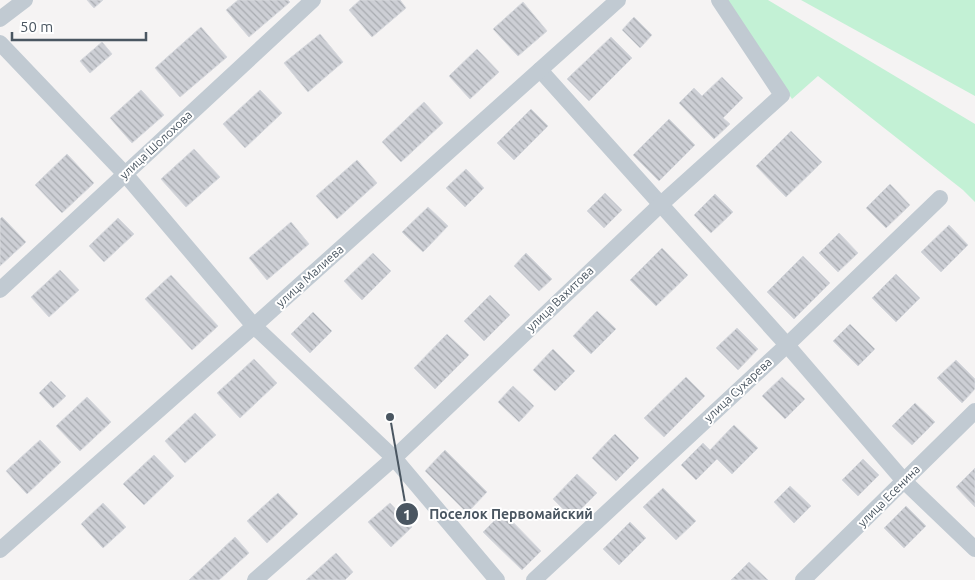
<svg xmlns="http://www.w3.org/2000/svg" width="975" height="580" viewBox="0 0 975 580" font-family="Ubuntu,sans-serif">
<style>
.green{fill:#c3f1d5}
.building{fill:url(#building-back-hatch);stroke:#d7d9de}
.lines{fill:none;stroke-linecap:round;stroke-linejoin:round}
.street{stroke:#c1cad2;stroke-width:16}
.labels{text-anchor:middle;stroke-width:4;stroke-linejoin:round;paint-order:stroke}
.street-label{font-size:12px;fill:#4a5661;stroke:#fff}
.leader{fill:none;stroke:#4a5661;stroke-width:2}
.callout-dot{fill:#4a5661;stroke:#fff;stroke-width:2}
.mark-label{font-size:15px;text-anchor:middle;font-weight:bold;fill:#fff}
.callout-label{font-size:14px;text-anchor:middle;font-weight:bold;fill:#4a5661;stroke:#fff;stroke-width:4;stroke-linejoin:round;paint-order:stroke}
</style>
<defs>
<pattern id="building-back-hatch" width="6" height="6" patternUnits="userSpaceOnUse" patternTransform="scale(1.25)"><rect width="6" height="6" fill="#cdcfd5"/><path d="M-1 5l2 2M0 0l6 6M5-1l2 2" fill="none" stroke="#a8abb0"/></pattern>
</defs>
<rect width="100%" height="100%" fill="#f5f3f3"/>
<g class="green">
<polygon points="725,0 768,0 975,124 975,202 963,190 818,76 792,99"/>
<polygon points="801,0 975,0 975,96"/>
</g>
<g class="building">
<polygon points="87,0 103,0 94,8"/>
<polygon points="238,0 288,0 290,2 249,37 226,10"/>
<polygon points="360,0 400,0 406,8 372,37 349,10"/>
<polygon points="523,2 547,31 518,56 493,29"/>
<polygon points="634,17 652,35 640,48 622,30"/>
<polygon points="201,27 227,57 180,97 155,68"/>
<polygon points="320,34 343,62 308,92 284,63"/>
<polygon points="611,37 632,58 589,101 567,79"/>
<polygon points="102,42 112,54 90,73 80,61"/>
<polygon points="477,49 499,72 470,99 449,76"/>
<polygon points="722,77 743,98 723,118 730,124 714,139 679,103 694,88 702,96"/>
<polygon points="141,90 164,115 132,143 110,118"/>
<polygon points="260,90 282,113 245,148 223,124"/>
<polygon points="424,102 443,123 401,162 382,142"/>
<polygon points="531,109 548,126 514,160 497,143"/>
<polygon points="669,119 695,145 659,181 633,155"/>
<polygon points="791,131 822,162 786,197 756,166"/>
<polygon points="194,149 220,177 186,207 161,179"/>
<polygon points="67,154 94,183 62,213 35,185"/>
<polygon points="357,160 377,183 337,219 316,196"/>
<polygon points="466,169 484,188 465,207 446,188"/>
<polygon points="890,184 910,205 886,228 866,208"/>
<polygon points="605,193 622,210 604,228 587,211"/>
<polygon points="715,194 733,212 711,233 694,215"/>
<polygon points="428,207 448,226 423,252 402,232"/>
<polygon points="2,217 26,242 0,266 0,219"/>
<polygon points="118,218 134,234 104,262 89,246"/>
<polygon points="291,222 309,244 267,280 249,258"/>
<polygon points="949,225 968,245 941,272 921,252"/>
<polygon points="839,233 858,253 838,272 819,253"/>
<polygon points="662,248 688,275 656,306 630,280"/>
<polygon points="373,253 391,271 362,300 344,281"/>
<polygon points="526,253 552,279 539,291 514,266"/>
<polygon points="803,256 830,283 794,319 767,292"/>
<polygon points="60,270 79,290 49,317 31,297"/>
<polygon points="896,274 920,298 896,322 872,298"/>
<polygon points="171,275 218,326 192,350 145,299"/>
<polygon points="490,295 510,315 484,341 464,321"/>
<polygon points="597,311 616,329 591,354 573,336"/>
<polygon points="313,312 332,331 310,353 291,334"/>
<polygon points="850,324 875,349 858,366 833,341"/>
<polygon points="737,328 758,349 738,370 716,348"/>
<polygon points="447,334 469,355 435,389 414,368"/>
<polygon points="553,349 575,371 555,391 533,370"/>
<polygon points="254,359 277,383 240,418 217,393"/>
<polygon points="956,360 975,379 975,389 962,403 937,378"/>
<polygon points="686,377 705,396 664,437 644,418"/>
<polygon points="782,377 805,399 785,419 762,396"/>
<polygon points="51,381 66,396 53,408 39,393"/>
<polygon points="513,386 534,406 519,422 498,402"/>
<polygon points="87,397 111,422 80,451 56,426"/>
<polygon points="915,403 935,422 912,445 892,426"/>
<polygon points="195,413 216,435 185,463 165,441"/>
<polygon points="734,425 758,448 732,474 717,459 696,480 681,465 703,443 710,450"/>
<polygon points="615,434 639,458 616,481 592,458"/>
<polygon points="40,440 61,462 27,494 6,471"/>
<polygon points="445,450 487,492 467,513 425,471"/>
<polygon points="154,455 174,476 144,505 123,484"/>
<polygon points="863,459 879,475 858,496 842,480"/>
<polygon points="975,468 975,507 956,487"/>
<polygon points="577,474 597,493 572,518 553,499"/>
<polygon points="790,486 811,506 794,523 774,502"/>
<polygon points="663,488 696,521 676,540 643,507"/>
<polygon points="278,493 298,514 267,543 247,521"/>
<polygon points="103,503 126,527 103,548 81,524"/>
<polygon points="390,503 412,527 391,547 368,522"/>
<polygon points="906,506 926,526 904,548 884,528"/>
<polygon points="503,512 541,551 522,570 483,532"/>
<polygon points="630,522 646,538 619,565 603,549"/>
<polygon points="235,537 249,553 219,580 189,580"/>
<polygon points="336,553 353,572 345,580 306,580"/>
<polygon points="749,562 768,580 731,580"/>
</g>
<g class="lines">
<g class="street">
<polyline points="0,19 25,0"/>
<polyline points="0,43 125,174 254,326 394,458 497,580"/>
<polyline points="540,70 787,345 904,481 975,549"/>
<polyline points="0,290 313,0"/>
<polyline points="0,550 254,326 618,0"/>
<polyline points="255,580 394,458 660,205 782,95 719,0"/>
<polyline points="534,580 787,345 940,198"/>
<polyline points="803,580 975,411"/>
</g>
</g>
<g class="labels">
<g class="street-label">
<text transform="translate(156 145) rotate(-43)" y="4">улица Шолохова</text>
<text transform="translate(310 276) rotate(-42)" y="4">улица Малиева</text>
<text transform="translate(560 299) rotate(-44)" y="4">улица Вахитова</text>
<text transform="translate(738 390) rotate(-43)" y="4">улица Сухарева</text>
<text transform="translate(889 496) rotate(-45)" y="4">улица Есенина</text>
</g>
</g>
<path class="leader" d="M390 417L407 514"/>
<g class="callout-dot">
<circle cx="390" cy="417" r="5"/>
<circle cx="407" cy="514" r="12"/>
</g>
<g class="mark-label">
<text x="407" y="520">1</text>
</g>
<g class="callout-label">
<text x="511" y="519">Поселок Первомайский</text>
</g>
<path d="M12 32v8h134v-8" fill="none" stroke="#4a5661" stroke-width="2.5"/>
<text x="20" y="32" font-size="15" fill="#4a5661" stroke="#ffffff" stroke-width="4" paint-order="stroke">50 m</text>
</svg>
